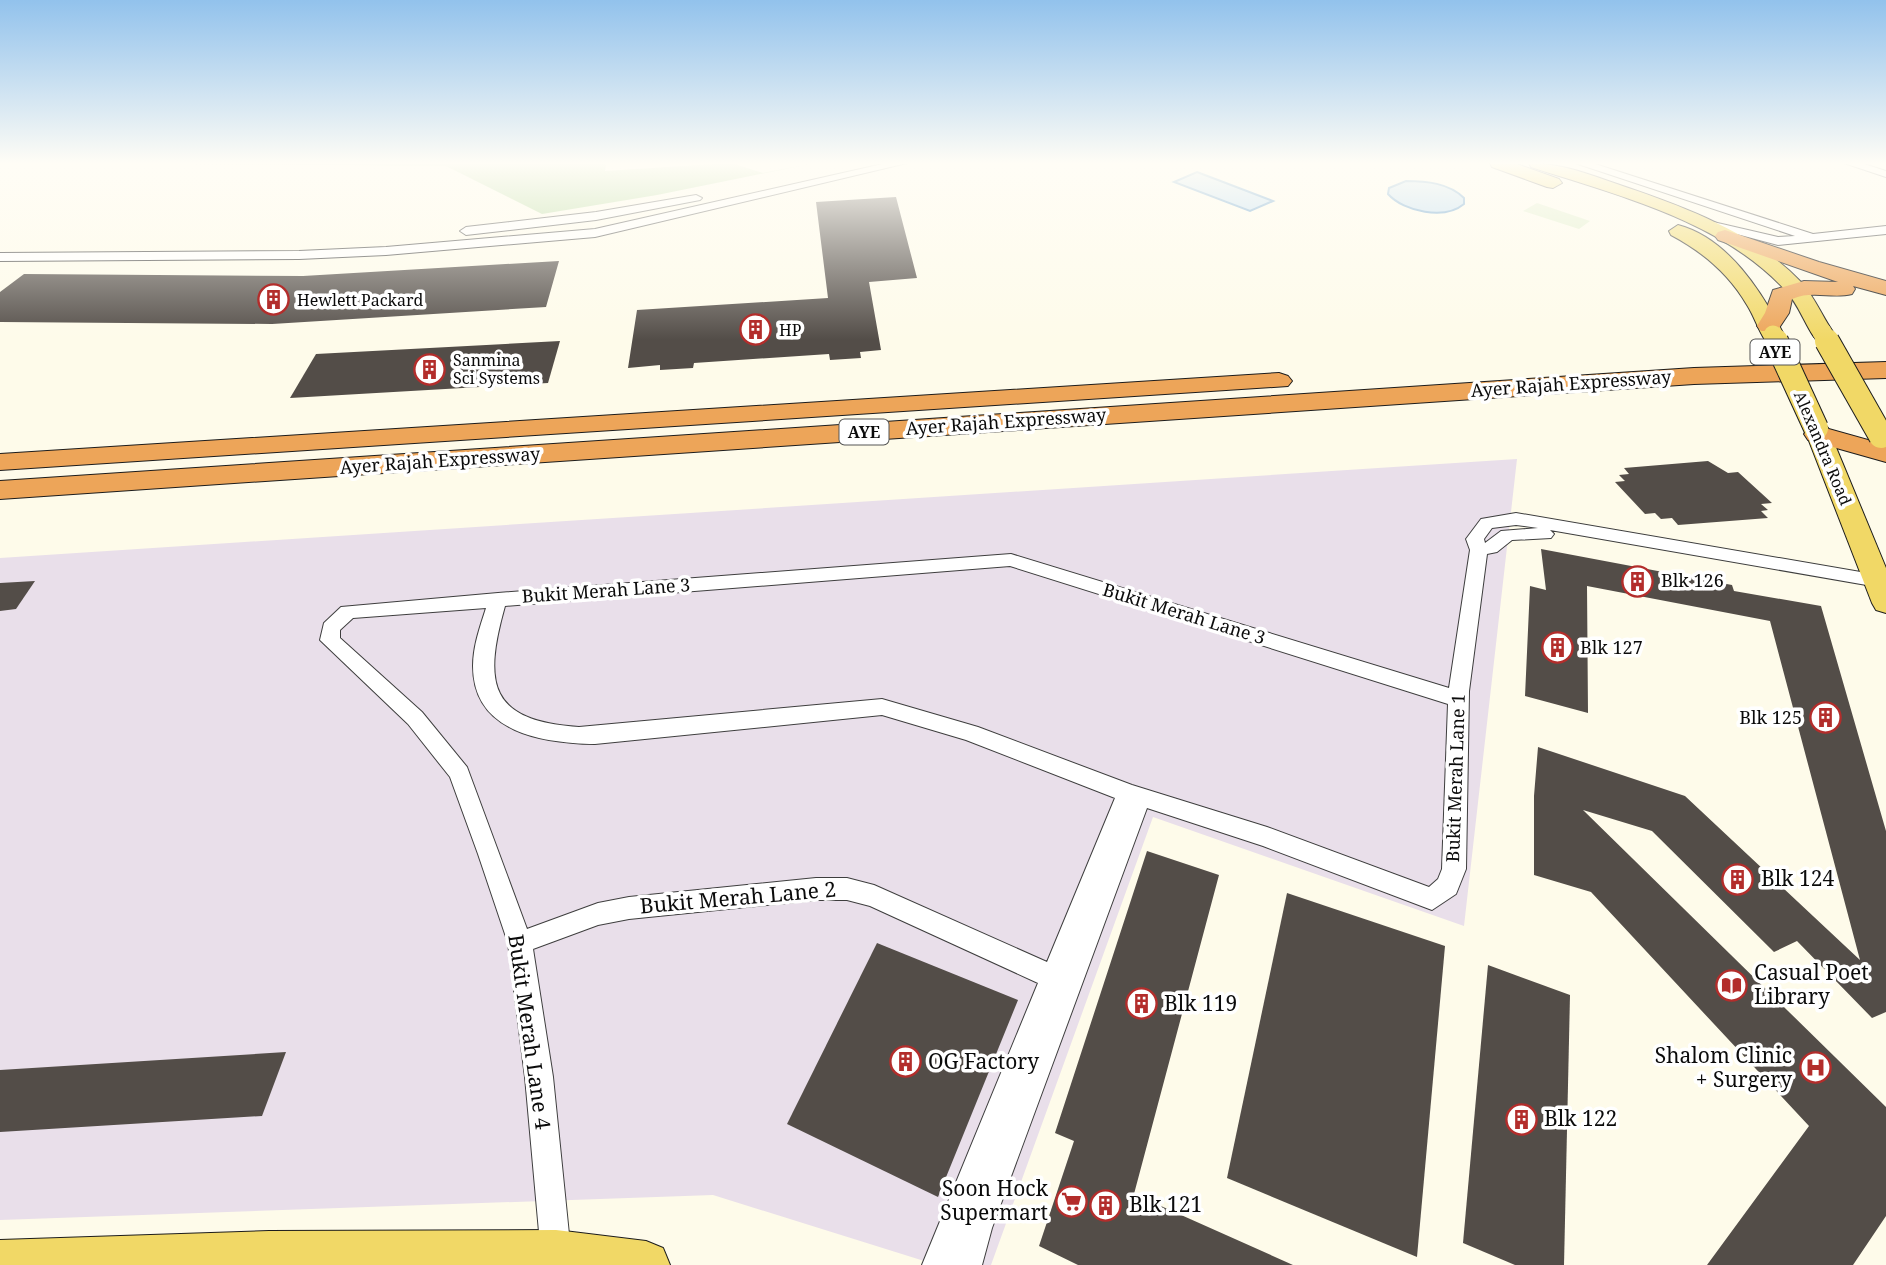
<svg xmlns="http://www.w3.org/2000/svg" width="1886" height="1265" viewBox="0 0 1886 1265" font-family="'Noto Serif',serif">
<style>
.industrial{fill:#e9dfea}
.forest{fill:#afd596}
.pitch{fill:#deedc7}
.water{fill:#b1d6f2;stroke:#3c86c5;stroke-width:2}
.building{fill:#534d48}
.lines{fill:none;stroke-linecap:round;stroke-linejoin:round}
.street-casing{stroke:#3e3e3e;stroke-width:2}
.primary-casing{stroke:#1c1c1c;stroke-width:2}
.highway-casing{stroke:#1c1c1c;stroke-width:2}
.street{fill:#fff;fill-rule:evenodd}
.primary{fill:#f1d866;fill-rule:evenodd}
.highway{fill:#eda559;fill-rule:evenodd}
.primary-bridge-far1-casing{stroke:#1c1c1c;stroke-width:20;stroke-linecap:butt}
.primary-bridge-casing{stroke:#1c1c1c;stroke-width:26;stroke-linecap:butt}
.primary-bridge-far1{stroke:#f1d866;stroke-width:19}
.primary-bridge{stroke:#f1d866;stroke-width:24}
.labels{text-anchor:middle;stroke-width:7;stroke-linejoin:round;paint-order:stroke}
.far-poi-label{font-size:16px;fill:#0b0b0b;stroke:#fff;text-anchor:start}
.shield{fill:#fff;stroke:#545454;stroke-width:2}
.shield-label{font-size:16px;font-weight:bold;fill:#0b0b0b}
.far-street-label{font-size:16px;fill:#0b0b0b;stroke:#fff}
.street-label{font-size:18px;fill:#0b0b0b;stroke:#fff}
.poi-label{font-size:18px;fill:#0b0b0b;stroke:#fff;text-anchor:start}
.near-poi-label{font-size:21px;fill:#0b0b0b;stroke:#fff;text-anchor:start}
.near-street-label{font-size:21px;fill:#0b0b0b;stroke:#fff}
</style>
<rect width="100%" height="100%" fill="#fefbea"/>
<polygon class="industrial" points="1517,459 1464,926 1153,817 991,1265 937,1265 713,1195 0,1220 0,558"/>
<polygon class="forest" points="48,163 606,163 605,171 731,163 763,173 815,163 657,195 542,214 446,166"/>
<polygon class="pitch" points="1537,203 1590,221 1579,229 1523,211"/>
<g class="water">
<polygon points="1197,172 1273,201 1250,211 1174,182"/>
<path d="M 1406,181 C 1426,181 1449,183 1464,198 L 1464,204 C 1445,220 1404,212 1388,194 L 1389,188 Z"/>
</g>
<g class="building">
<polygon points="896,197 917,278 869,282 881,350 860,352 861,358 830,360 829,354 694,363 693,368 660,370 660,365 628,368 637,310 828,298 816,202"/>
<polygon points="559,261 546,307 272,324 0,322 0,292 24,274 303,276"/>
<polygon points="560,341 548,383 290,398 316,354"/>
<polygon points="1708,461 1728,473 1738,472 1772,503 1761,504 1768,510 1761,511 1768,518 1678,525 1672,518 1661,519 1655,513 1645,514 1615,482 1625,481 1619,475 1629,474 1624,468"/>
<polygon points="1541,549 1732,585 1734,591 1821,606 1886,831 1886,1012 1872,1018 1797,941 1774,952 1652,831 1583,810 1886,1107 1886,1216 1853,1265 1707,1265 1809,1126 1591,892 1534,875 1534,796 1538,747 1685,796 1860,960 1770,621 1587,586 1588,713 1525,696 1530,586 1546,590"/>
<polygon points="35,581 16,609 0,611 0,583"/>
<polygon points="1147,851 1219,875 1134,1194 1293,1265 1078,1265 1039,1246 1074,1141 1055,1133"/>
<polygon points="1287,893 1445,946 1417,1257 1227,1178"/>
<polygon points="877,943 1018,1000 938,1197 787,1124"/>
<polygon points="1488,965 1570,995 1564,1265 1515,1265 1463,1243"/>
<polygon points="286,1052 262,1116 0,1132 0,1070"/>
</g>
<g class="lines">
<defs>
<g id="street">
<polygon points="887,163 907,163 595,237 386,255 299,259 0,261 0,253 299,251 386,247 595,229"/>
<polygon points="1575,163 1592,163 1813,234 1886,226 1886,234 1778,245 1703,225 1709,221 1778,237 1795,236"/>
<polygon points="1844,163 1861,163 1886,171 1886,177"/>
<polygon points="696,195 702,198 700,200 596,220 466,235 460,231 466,227 596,212"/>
<path d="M 1516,513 L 1878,575 L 1884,577 L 1886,583 L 1878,587 L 1550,530 L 1554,534 L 1551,538 L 1512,540 L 1497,552 L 1487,554 L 1469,691 L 1466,869 L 1456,894 L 1432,910 L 1263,846 L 1147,808 L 992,1228 L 982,1265 L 922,1265 L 1038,983 L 870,906 L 847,900 L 816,900 L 629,919 L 598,925 L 533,949 L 553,1077 L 571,1254 L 567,1265 L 545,1265 L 541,1254 L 525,1077 L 508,943 L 478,854 L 450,777 L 408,724 L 320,640 L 324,623 L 341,607 L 498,593 L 1011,554 L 1449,688 L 1470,550 L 1466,539 L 1481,519 ZM 1516,525 L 1538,528 L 1501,531 L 1485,543 L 1484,539 L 1492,528 ZM 1010,566 L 1448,704 L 1442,869 L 1438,879 L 1429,887 L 1267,827 L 1132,785 L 978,727 L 882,699 L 579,727 C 489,721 483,684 505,606 ZM 486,608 C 480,627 473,646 473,666 C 473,733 543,743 595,744 L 882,715 L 966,740 L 1115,798 L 1047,962 L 874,885 L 847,878 L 816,878 L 629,897 L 598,903 L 527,929 L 467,767 L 422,712 L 340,638 L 340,630 L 353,618 Z"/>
</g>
<g id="primary">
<polygon points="1490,163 1514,163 1559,179 1562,183 1553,188 1547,187 1492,167"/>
<path d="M 1529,163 C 1560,163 1588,174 1617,184 C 1682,206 1752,231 1801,282 C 1814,296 1822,316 1833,332 L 1830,337 L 1814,337 C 1804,322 1798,304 1786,291 C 1721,220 1619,196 1531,167 Z"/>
<path d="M 1678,225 C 1728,238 1762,292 1784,335 L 1781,340 L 1765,340 C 1758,329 1754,316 1747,305 C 1729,274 1703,252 1671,235 L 1669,231 Z"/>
<polygon points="1816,421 1824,423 1828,428 1886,568 1886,613 1876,610 1872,603 1804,428 1808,423"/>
<polygon points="556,1230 646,1241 663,1248 670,1265 0,1265 0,1240 269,1231"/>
</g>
<g id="highway">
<path d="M 1725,230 L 1819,262 L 1886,281 L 1886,295 L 1853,286 L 1855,289 L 1852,294 C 1832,299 1812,290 1792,299 L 1789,313 L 1777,331 L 1761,331 L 1757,326 L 1765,313 L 1773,290 L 1804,281 L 1838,282 L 1718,240 L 1715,236 L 1718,232 Z"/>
<polygon points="1886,362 1886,378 1694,384 0,499 0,481 1694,368"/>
<polygon points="1279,373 1288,376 1292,381 1288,386 0,470 0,454"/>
<polygon points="1818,426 1886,445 1886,462 1808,440 1804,434 1808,428"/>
</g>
</defs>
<use href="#street" class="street-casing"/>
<use href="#primary" class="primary-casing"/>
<use href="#highway" class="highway-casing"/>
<use href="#street" class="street"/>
<use href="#primary" class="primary"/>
<use href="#highway" class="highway"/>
<defs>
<g id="primary-bridge-far1">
<polyline points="1822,332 1828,342"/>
<polyline points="1773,335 1776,342"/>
</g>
<g id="primary-bridge">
<polyline points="1776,341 1816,428"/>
<polyline points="1827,341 1881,436"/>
</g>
</defs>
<use href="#primary-bridge-far1" class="primary-bridge-far1-casing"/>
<use href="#primary-bridge" class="primary-bridge-casing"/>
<use href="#primary-bridge-far1" class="primary-bridge-far1"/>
<use href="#primary-bridge" class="primary-bridge"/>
</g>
<linearGradient id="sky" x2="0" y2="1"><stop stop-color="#92c2ec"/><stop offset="0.48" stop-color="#fffdf6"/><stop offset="1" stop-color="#fffdf6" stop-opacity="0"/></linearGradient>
<rect width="1886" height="340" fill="url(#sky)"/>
<defs>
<symbol id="building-ring" viewBox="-11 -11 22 22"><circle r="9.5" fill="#fff" stroke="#b32d2b" stroke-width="1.5"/><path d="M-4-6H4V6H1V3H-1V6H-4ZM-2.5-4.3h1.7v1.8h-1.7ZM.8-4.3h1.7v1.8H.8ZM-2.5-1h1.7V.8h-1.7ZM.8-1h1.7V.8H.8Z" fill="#b32d2b"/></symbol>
<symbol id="library-ring" viewBox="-11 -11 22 22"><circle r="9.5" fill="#fff" stroke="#b32d2b" stroke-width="1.5"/><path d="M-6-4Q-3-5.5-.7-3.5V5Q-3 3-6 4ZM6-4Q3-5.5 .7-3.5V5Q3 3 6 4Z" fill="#b32d2b"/></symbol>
<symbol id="hospital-ring" viewBox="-11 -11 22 22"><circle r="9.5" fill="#fff" stroke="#b32d2b" stroke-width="1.5"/><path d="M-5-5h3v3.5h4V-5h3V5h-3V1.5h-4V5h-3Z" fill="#b32d2b"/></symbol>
<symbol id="supermarket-ring" viewBox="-11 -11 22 22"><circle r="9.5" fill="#fff" stroke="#b32d2b" stroke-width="1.5"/><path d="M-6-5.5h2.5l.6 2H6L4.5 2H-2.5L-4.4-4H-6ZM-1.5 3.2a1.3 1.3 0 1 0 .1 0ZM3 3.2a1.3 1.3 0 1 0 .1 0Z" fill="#b32d2b"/></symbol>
</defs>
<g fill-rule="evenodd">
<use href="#building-ring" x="256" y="282" width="35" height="35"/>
<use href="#building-ring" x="738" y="312" width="35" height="35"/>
<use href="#building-ring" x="412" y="352" width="35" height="35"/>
<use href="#building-ring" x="1620" y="564" width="35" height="35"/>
<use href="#building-ring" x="1540" y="630" width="35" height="35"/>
<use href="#building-ring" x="1808" y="700" width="35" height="35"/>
<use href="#building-ring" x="1720" y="862" width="35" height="35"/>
<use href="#library-ring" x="1714" y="968" width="35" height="35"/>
<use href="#building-ring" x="1124" y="986" width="35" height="35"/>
<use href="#building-ring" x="888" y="1044" width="35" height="35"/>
<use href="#hospital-ring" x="1798" y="1050" width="35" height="35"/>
<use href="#building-ring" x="1504" y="1102" width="35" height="35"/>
<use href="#supermarket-ring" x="1054" y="1184" width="35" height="35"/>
<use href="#building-ring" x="1088" y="1188" width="35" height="35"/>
</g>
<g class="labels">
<g class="far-poi-label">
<text x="297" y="306">Hewlett Packard</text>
<text x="779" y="336">HP</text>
<text x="453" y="366">Sanmina<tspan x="453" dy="18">Sci Systems</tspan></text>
</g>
<g class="shield">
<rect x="1750.5" y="339.5" width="49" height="25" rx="5"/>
<rect x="839.5" y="419.5" width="49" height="25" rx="5"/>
</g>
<g class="shield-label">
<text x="1775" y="358">AYE</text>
<text x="864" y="438">AYE</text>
</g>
<g class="far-street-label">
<text transform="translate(1823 448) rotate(67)" y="6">Alexandra Road</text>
</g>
<g class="street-label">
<text transform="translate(1571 384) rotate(-4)" y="6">Ayer Rajah Expressway</text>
<text transform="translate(1006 422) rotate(-4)" y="6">Ayer Rajah Expressway</text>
<text transform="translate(440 461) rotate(-4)" y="6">Ayer Rajah Expressway</text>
<text transform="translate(606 591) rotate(-4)" y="6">Bukit Merah Lane 3</text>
<text transform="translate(1184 614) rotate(17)" y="6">Bukit Merah Lane 3</text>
<text transform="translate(1456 778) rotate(-88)" y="6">Bukit Merah Lane 1</text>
</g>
<g class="poi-label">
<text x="1661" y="587">Blk 126</text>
<text x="1580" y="654">Blk 127</text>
<text x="1802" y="724" text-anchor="end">Blk 125</text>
</g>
<g class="near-poi-label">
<text x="1761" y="886">Blk 124</text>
<text x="1754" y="980">Casual Poet<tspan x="1754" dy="24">Library</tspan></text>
<text x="1164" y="1011">Blk 119</text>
<text x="1792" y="1063" text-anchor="end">Shalom Clinic<tspan x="1792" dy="24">+ Surgery</tspan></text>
<text x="928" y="1069">OG Factory</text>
<text x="1544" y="1126">Blk 122</text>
<text x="1048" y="1196" text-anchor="end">Soon Hock<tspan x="1048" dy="24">Supermart</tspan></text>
<text x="1129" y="1212">Blk 121</text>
</g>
<g class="near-street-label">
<text transform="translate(738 898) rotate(-5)" y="7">Bukit Merah Lane 2</text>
<text transform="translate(529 1032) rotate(82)" y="7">Bukit Merah Lane 4</text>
</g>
</g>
</svg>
